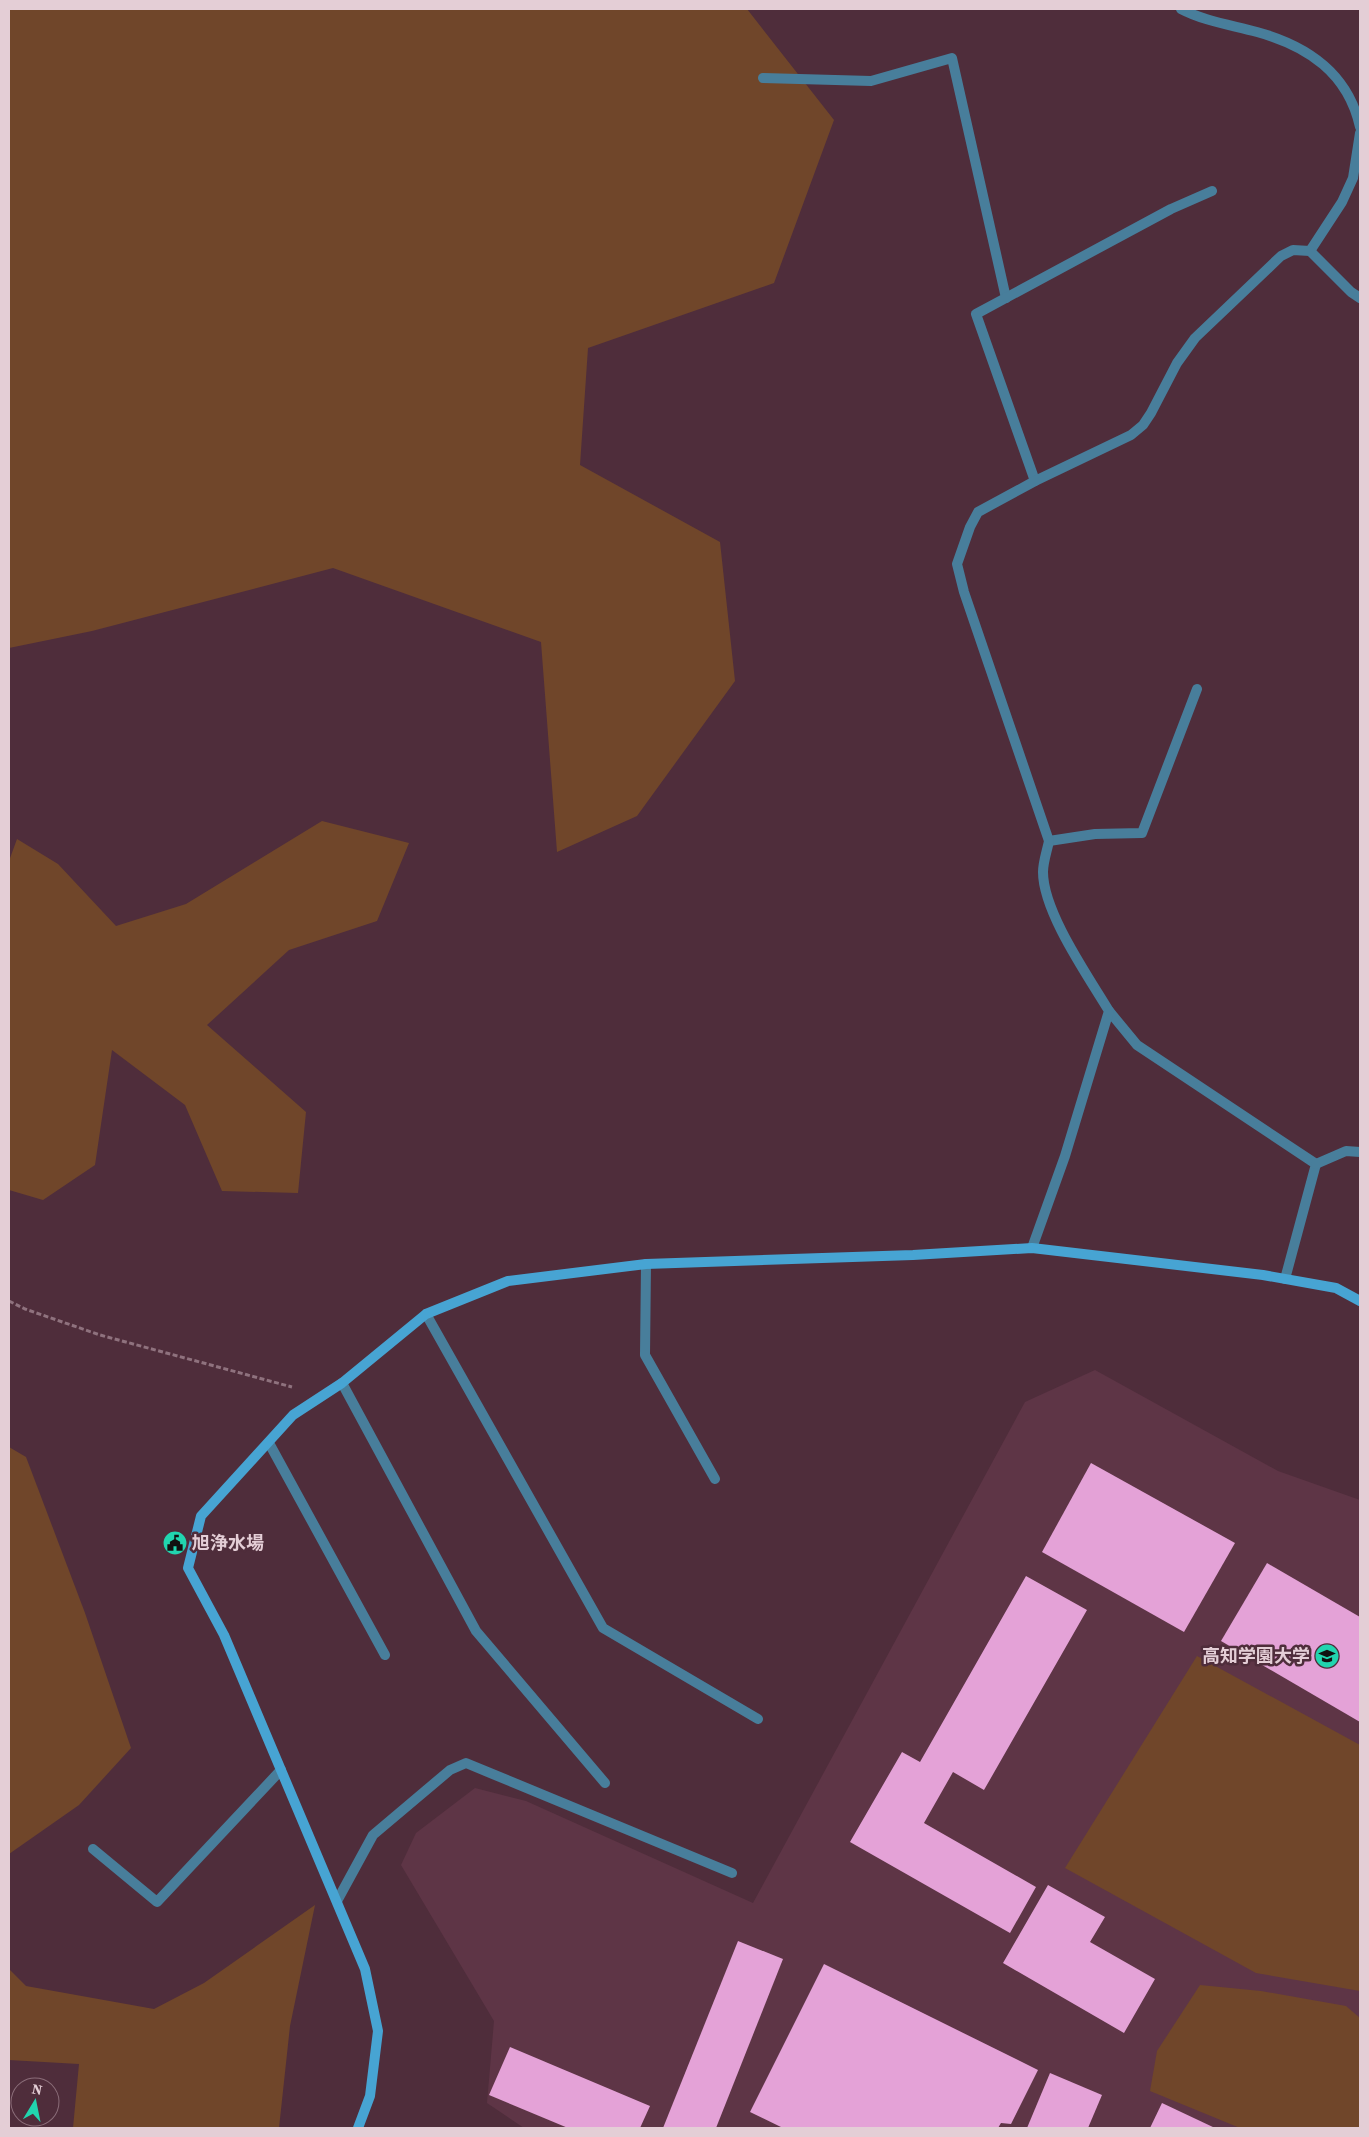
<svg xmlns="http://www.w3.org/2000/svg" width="1369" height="2137" viewBox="0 0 1369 2137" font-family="'Source Serif 4','Noto Sans JP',serif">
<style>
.built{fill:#5e3546}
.green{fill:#70462a}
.building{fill:#e4a2d7}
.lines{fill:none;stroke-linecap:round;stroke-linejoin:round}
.path{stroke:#8f727e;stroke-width:3;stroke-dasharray:5 2.5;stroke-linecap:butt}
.street{stroke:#487e9b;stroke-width:10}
.secondary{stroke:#47a4d3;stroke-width:10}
.labels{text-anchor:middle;stroke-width:5;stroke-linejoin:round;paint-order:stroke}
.poi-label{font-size:18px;font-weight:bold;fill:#e4ced6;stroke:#4f2d3b;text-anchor:start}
</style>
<rect width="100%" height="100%" fill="#4f2d3b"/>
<polygon class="built" points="1095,1370 1278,1471 1360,1500 1360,2128 524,2128 487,2103 494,2021 401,1865 416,1833 475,1788 526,1801 753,1903 1025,1402"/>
<g class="green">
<polygon points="9,9 747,9 834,120 774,283 588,348 580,465 720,542 735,681 637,816 557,852 541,642 333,568 92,631 9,648"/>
<polygon points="322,821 409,843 377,921 289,950 207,1025 306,1112 298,1193 222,1191 185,1105 112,1050 95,1165 43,1200 9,1190 9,861 17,839 58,864 116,926 186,904"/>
<polygon points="9,1447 26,1457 85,1613 131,1748 79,1805 9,1854"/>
<polygon points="1197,1656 1360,1745 1360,1991 1256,1973 1065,1868"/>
<polygon points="315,1905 290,2026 279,2128 73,2128 79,2064 9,2060 9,1969 26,1986 154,2009 204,1983"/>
<polygon points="1200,1985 1261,1991 1346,2006 1360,2018 1360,2128 1240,2128 1150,2091 1157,2051"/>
</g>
<g class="building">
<polygon points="1091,1463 1235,1543 1184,1632 1042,1552"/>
<polygon points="1267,1563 1360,1617 1360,1722 1221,1641"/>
<polygon points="1026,1576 1087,1610 984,1790 953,1772 924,1823 1036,1887 1010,1933 850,1842 902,1752 920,1762"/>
<polygon points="1048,1885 1105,1917 1090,1942 1155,1979 1124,2033 1003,1963"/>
<polygon points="738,1941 783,1959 716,2128 663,2128"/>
<polygon points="824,1964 1038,2070 1011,2124 1001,2123 998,2128 783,2128 750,2112"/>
<polygon points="510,2047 650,2106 640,2128 568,2128 489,2095"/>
<polygon points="1050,2073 1102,2095 1088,2128 1027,2128"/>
<polygon points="1162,2103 1215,2128 1150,2128"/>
</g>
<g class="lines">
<polyline class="path" points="9,1301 25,1309 100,1335 292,1387"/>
<g class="street">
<path d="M 1181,9 C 1204,21 1231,25 1257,32 C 1308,46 1348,73 1360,127"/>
<polyline points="763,78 871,81 952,58 1006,298"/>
<polyline points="1310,251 1342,202 1353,178 1360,133"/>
<polyline points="1035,481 976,314 1171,209 1212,191"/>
<polyline points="1049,841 1095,834 1142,833 1197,689"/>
<polyline points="1109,1011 1137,1045 1316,1164 1285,1279"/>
<polyline points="1316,1164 1346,1151 1360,1152"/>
<path d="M 1032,1248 L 1065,1156 L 1109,1011 C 1088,976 1043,912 1043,872 C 1043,862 1047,851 1049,841 L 964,592 L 957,564 L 970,527 L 978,512 L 1035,481 L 1131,435 L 1143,425 L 1151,413 L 1177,363 L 1195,338 L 1281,256 L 1293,250 L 1310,251 L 1351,292 L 1360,298"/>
<polyline points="646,1264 645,1355 715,1479"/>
<polyline points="426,1314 603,1628 758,1719"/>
<polyline points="342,1383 476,1631 605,1783"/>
<polyline points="269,1443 385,1655"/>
<polyline points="93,1849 157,1902 281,1770"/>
<polyline points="337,1901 373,1835 450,1770 466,1763 732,1873"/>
</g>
<polyline class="secondary" points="358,2128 370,2096 378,2031 365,1969 224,1635 188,1568 201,1516 293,1415 342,1383 426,1314 508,1281 646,1264 913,1255 1032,1248 1263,1275 1336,1288 1360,1301"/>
</g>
<defs>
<symbol id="civic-disc" viewBox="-11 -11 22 22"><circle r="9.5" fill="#21d5af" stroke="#4f2d3b"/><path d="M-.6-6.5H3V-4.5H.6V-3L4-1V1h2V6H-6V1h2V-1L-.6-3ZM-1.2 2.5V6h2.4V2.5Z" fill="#111"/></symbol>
<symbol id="university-disc" viewBox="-11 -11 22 22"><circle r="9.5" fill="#21d5af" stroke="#4f2d3b"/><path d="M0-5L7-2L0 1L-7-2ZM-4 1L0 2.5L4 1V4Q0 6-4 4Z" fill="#111"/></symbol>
</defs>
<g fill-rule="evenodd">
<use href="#civic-disc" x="161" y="1529" width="28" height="28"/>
<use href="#university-disc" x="1313" y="1642" width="28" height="28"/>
</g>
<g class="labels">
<g class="poi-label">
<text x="192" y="1549">旭浄水場</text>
<text x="1310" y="1662" text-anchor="end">高知学園大学</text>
</g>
</g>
<rect width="1369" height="2137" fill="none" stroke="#e4ced6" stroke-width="20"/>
<g transform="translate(35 2102) rotate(10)"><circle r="24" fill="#4f2d3b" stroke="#8b6d79"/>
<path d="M0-4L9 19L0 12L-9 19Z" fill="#21d5af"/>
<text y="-8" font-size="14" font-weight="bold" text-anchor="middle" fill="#e4ced6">N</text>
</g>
</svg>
